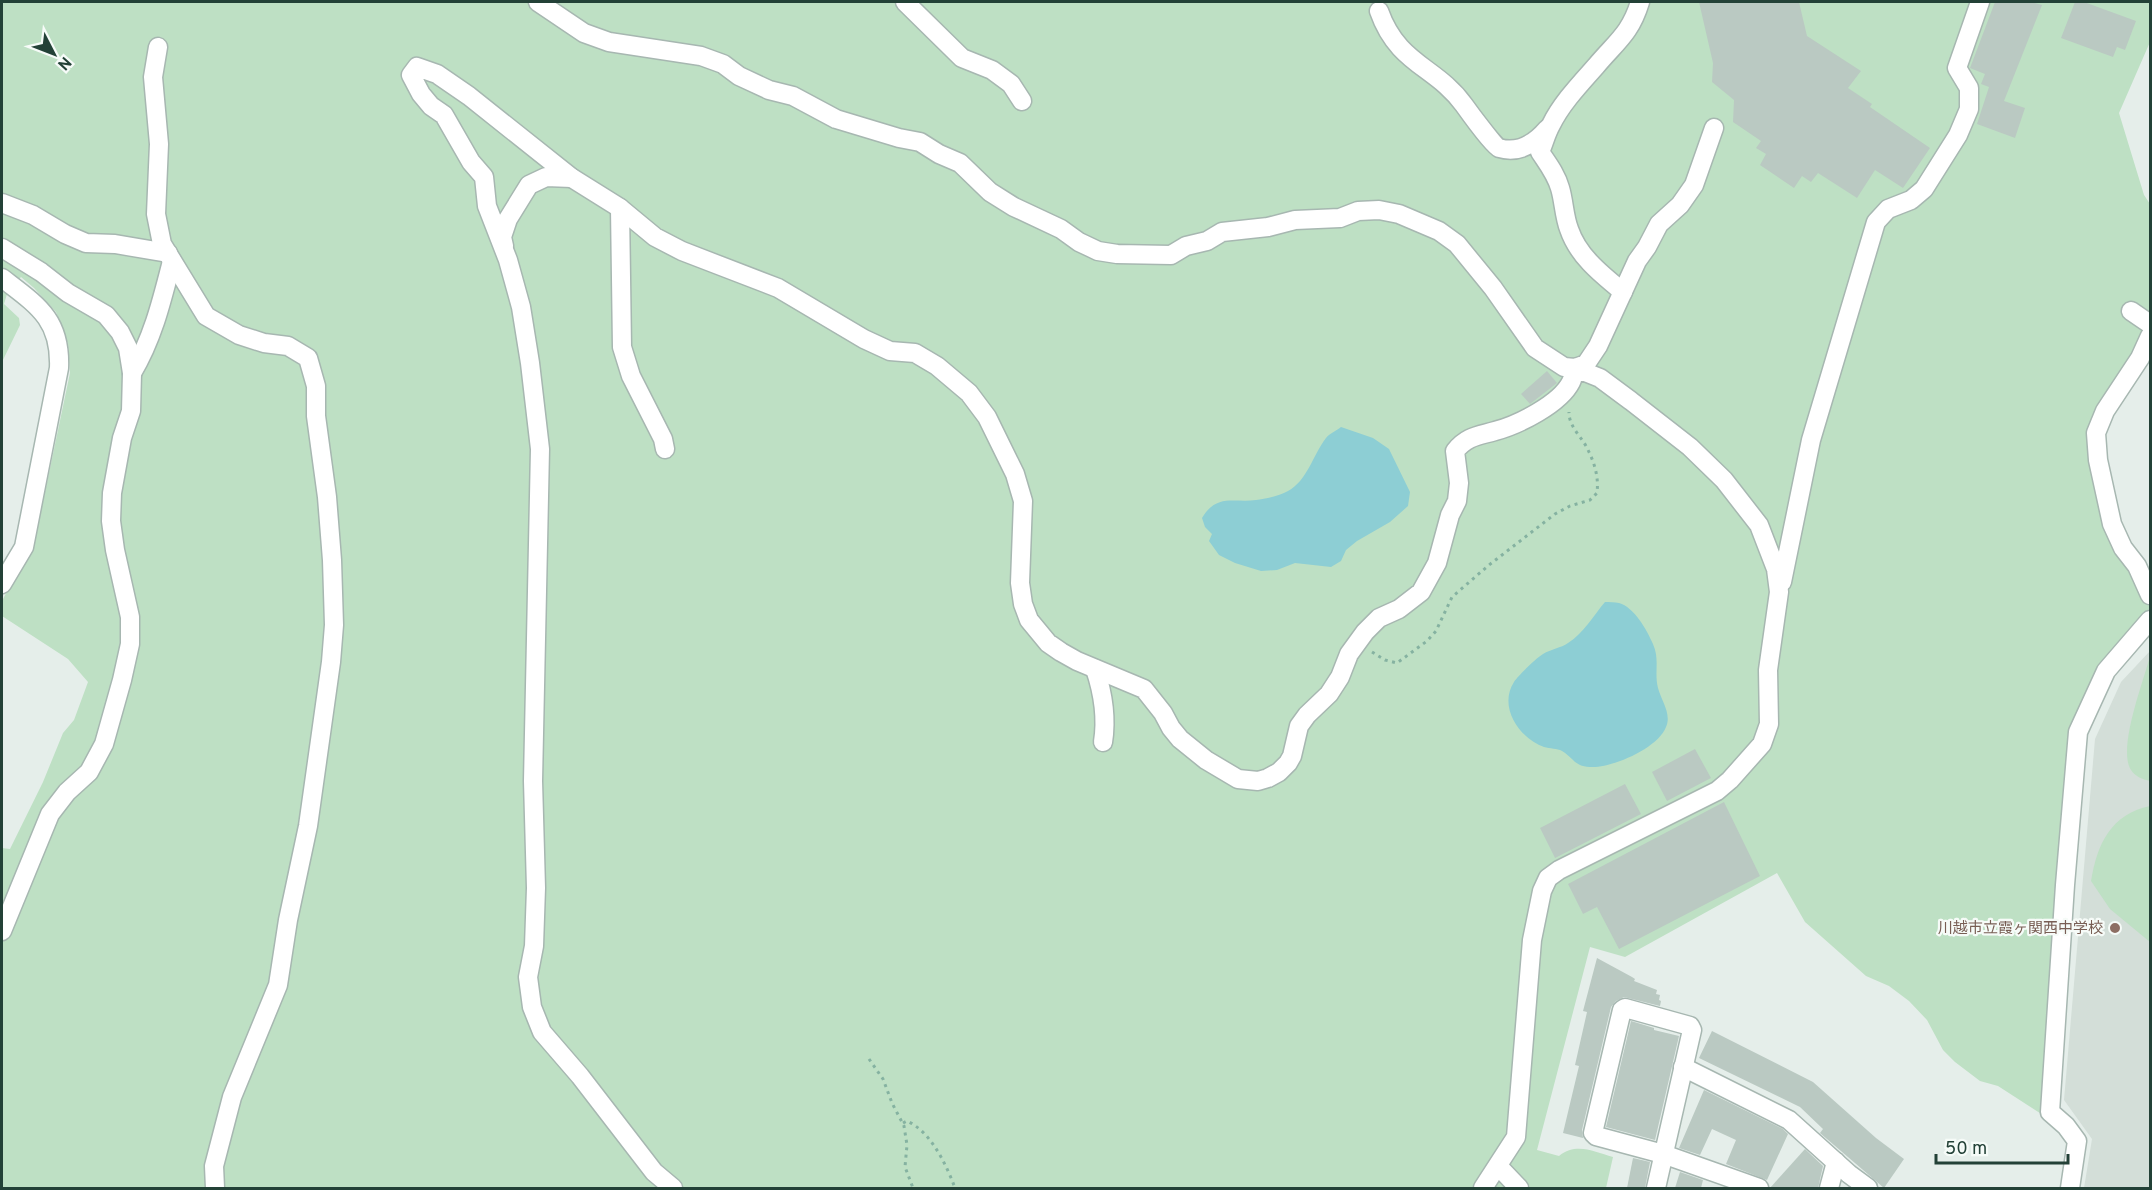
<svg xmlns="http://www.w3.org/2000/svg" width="2152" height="1190" viewBox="0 0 2152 1190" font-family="Overpass,'Noto Sans JP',sans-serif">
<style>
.built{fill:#d3ded8}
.green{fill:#bee0c4}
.water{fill:#8dced4}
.building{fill:#bac9c2}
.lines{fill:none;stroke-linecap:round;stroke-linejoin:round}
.minor-casing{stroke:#a7b7b1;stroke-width:21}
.path{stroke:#85b2a1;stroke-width:3;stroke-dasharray:3 4.5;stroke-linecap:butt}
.minor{stroke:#fff;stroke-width:18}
.education-dot{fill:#8d6e63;stroke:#f6fbf8;stroke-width:2}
.labels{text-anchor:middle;stroke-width:4.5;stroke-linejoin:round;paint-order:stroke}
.education-label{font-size:15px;fill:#785e54;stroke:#f6fbf8;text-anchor:end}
</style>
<rect width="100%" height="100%" fill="#e5eeea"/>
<polygon class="built" points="2150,651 2150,1188 2084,1188 2092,1139 2064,1100 2095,739 2121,682"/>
<g class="green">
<path d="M 2,2 L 2150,2 L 2150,42 L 2119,113 L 2144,195 L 2150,204 L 2150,324 L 2134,356 L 2115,378 L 2091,423 L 2136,577 L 2150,608 L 2102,663 L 2073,724 L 2043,1115 L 1998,1086 L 1980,1081 L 1955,1062 L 1943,1050 L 1927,1020 L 1909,1001 L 1889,986 L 1866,976 L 1805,922 L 1777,873 L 1625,957 L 1590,947 L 1537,1150 L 1559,1156 C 1577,1142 1594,1152 1613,1157 L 1606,1188 L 2,1188 L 2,848 L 10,849 L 43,782 L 63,733 L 74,720 L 88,682 L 68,659 L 2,616 L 2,601 L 36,535 L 70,373 L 68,344 L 56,312 L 34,288 L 21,277 L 8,291 L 4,304 L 19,318 L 20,325 L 2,362 Z"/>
<path d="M 2150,656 L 2150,781 C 2142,779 2136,777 2131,770 C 2117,749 2144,680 2150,656 Z"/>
<path d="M 2150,806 L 2150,942 L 2110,909 L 2091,881 C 2097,844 2111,814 2150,806 Z"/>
</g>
<g class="water">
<path d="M 1341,427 L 1373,438 L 1389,449 L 1410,492 L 1408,506 L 1390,522 L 1357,541 L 1346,550 L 1341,561 L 1331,567 L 1295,563 L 1277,570 L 1261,571 L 1235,563 L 1219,555 L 1209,541 L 1212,534 L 1205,527 L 1202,518 C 1217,493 1233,503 1256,500 C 1266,499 1279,496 1288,491 C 1307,481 1313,455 1326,438 C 1330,433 1336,431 1341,427 Z"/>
<path d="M 1605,602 C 1609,602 1615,602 1619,603 C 1634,607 1647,630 1653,644 C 1660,660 1654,672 1658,688 C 1661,700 1672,714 1666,727 C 1658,748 1614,767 1593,767 C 1574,767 1575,759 1562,751 C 1557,748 1550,749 1544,747 C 1519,738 1498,707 1514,682 C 1519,675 1536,658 1543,654 C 1551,649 1561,648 1568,643 C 1584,633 1593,616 1605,602 Z"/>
</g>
<g class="building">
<polygon points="1699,2 1799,2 1807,36 1861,71 1848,88 1872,104 1870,107 1930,148 1903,188 1875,170 1857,198 1818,173 1811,182 1802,176 1794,188 1760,165 1766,154 1756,148 1761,141 1733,122 1734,100 1712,82 1713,63"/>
<polygon points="1995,2 2031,2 2042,5 2004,101 2025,108 2015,138 1977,124 1989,87 1981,84 1985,74 1970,68"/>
<polygon points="2075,2 2084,2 2136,21 2125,50 2117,47 2113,57 2061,38"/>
<polygon points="1547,371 1557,383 1530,404 1521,394"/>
<polygon points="1695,749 1711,778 1667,801 1652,772"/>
<polygon points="1625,784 1641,814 1555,858 1540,828"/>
<polygon points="1724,802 1760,876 1619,949 1597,907 1583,914 1568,884"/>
<polygon points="1597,958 1632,977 1635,979 1634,981 1657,990 1656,994 1660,995 1659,1000 1661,1001 1660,1006 1624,997 1616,1001 1611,1007 1582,1130 1583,1138 1563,1133 1579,1066 1575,1065 1587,1012 1583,1011"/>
<polygon points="1631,1021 1654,1028 1654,1030 1679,1036 1655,1140 1606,1127"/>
<polygon points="1712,1031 1813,1082 1876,1138 1904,1159 1884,1188 1820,1133 1823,1129 1800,1107 1699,1058"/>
<polygon points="1704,1090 1783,1129 1788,1134 1767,1180 1726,1164 1736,1140 1712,1129 1700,1155 1679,1148"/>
<polygon points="1805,1149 1823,1166 1818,1188 1770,1188"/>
<polygon points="1633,1158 1650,1162 1645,1188 1627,1188"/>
<polygon points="1680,1172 1703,1180 1701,1188 1675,1188"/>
</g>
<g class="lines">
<defs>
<g id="minor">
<polyline points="538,2 584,33 609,42 701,56 723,64 739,76 769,90 793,96 836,119 899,138 920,142 939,154 960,163 990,192 1014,207 1061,229 1079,242 1098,251 1117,254 1171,255 1186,246 1207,241 1222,232 1268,227 1295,220 1340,218 1358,211 1379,210 1399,214 1439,231 1457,244 1493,288 1535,348 1564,367 1575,368 1586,364 1598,346 1637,261 1647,247 1659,224 1680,205 1694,185 1714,128"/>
<polyline points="905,2 962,58 992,70 1011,84 1022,101"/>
<path d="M 1379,11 C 1398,65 1436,66 1464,105 C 1469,112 1494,146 1499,148 C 1519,154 1535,143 1547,129"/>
<polyline points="158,47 153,77 159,144 156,214 162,244 206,316 239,335 264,343 288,346 308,358 316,386 316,416 327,497 332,560 334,625 331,662 308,826 288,920 278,985 232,1097 214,1166 215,1188"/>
<polyline points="2,203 33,215 65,234 86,243 115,244 168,253"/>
<polyline points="620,208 622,347 631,376 663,439 665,449"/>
<polyline points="504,246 502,237 508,219 529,185 546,177 572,178"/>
<polyline points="2,248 41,272 68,293 106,315 120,332 128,348 132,373 131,411 122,438 112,493 111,521 115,550 130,617 130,644 122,680 104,744 89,772 67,792 50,814 2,931"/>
<path d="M 2,278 C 37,305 61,319 59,368 L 24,547 L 2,584"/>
<path d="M 1623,292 C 1601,274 1578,256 1569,229 C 1564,216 1564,201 1560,188 C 1556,174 1548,164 1540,152 C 1544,143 1546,134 1551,125 C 1561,104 1580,84 1596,66 C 1617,41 1630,34 1640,2"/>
<polyline points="2131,311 2150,324"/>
<polyline points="2150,336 2140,358 2105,411 2096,433 2098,460 2112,524 2123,548 2137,566 2150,595"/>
<path d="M 132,373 C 153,338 162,300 172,261"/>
<polyline points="1782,582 1811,440 1876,222 1888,209 1911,200 1924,189 1958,135 1969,109 1969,88 1957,68 1980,2"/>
<path d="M 1095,669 C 1103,693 1107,717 1103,742"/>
<polyline points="1683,1067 1789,1120 1849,1174 1868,1188"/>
<polyline points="1498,1166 1519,1188"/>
<path d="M 673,1188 L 654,1172 L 580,1076 L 542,1032 L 532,1007 L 528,977 L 534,946 L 536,888 L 533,781 L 540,449 L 530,363 L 521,307 L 508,260 L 487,206 L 484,177 L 471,162 L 444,115 L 431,106 L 421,94 L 411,75 L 417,67 L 437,74 L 469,96 L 572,178 L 620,208 L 655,237 L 682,251 L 778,288 L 864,339 L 890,351 L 915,353 L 937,366 L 969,393 L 987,417 L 1015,474 L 1023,501 L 1020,583 L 1023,604 L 1029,620 L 1048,643 L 1061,652 L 1077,661 L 1144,689 L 1163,713 L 1171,728 L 1180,739 L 1206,760 L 1238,779 L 1258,781 L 1268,778 L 1279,772 L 1288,763 L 1292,756 L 1299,726 L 1307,715 L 1329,694 L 1340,677 L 1349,654 L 1365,632 L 1379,618 L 1399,609 L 1421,592 L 1437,563 L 1450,515 L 1457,501 L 1459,483 L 1455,451 C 1467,436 1478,436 1495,431 C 1518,425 1560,404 1571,382 C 1573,378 1574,373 1575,368 L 1600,378 L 1631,401 L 1690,447 L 1724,480 L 1759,525 L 1776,569 L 1779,592 L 1768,670 L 1769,724 L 1762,744 L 1730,780 L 1717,791 L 1559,870 L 1548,878 L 1542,891 L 1532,940 L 1516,1137 L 1483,1188"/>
<polyline points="1656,1188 1692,1030 1690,1026 1625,1008 1622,1010 1593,1133 1596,1136 1663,1154 1759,1188"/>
<polyline points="1829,1188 1836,1162"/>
<polyline points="2070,1188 2077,1141 2066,1126 2050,1112 2065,885 2078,732 2106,671 2150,620"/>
</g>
</defs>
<use href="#minor" class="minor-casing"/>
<g class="path">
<path d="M 1372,652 L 1385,660 L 1397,663 L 1427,641 L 1436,631 L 1452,597 L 1489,565 L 1555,514 L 1570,506 L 1590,500 L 1597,493 C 1599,476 1594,461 1586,446 C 1579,434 1569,426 1569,412"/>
<polyline points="869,1059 883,1079 892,1103 904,1126 907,1145 905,1167 913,1188"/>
<path d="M 903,1123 L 907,1121 C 931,1132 946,1164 955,1188"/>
</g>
<use href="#minor" class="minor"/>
</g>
<circle class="education-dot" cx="2115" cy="928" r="6"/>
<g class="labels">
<g class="education-label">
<text x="2103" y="933">川越市立霞ヶ関西中学校</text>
</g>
</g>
<rect width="2152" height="1190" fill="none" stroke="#234137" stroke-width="6"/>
<g transform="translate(54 54) rotate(132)" stroke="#f6fbf8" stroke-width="4.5" paint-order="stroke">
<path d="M0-4.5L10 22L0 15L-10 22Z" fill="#234137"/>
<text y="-9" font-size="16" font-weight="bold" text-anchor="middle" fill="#234137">N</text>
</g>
<path d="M1936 1154v9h132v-9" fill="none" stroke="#234137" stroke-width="3"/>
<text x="1945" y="1154" font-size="18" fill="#234137" stroke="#f6fbf8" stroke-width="4.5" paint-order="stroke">50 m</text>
</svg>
